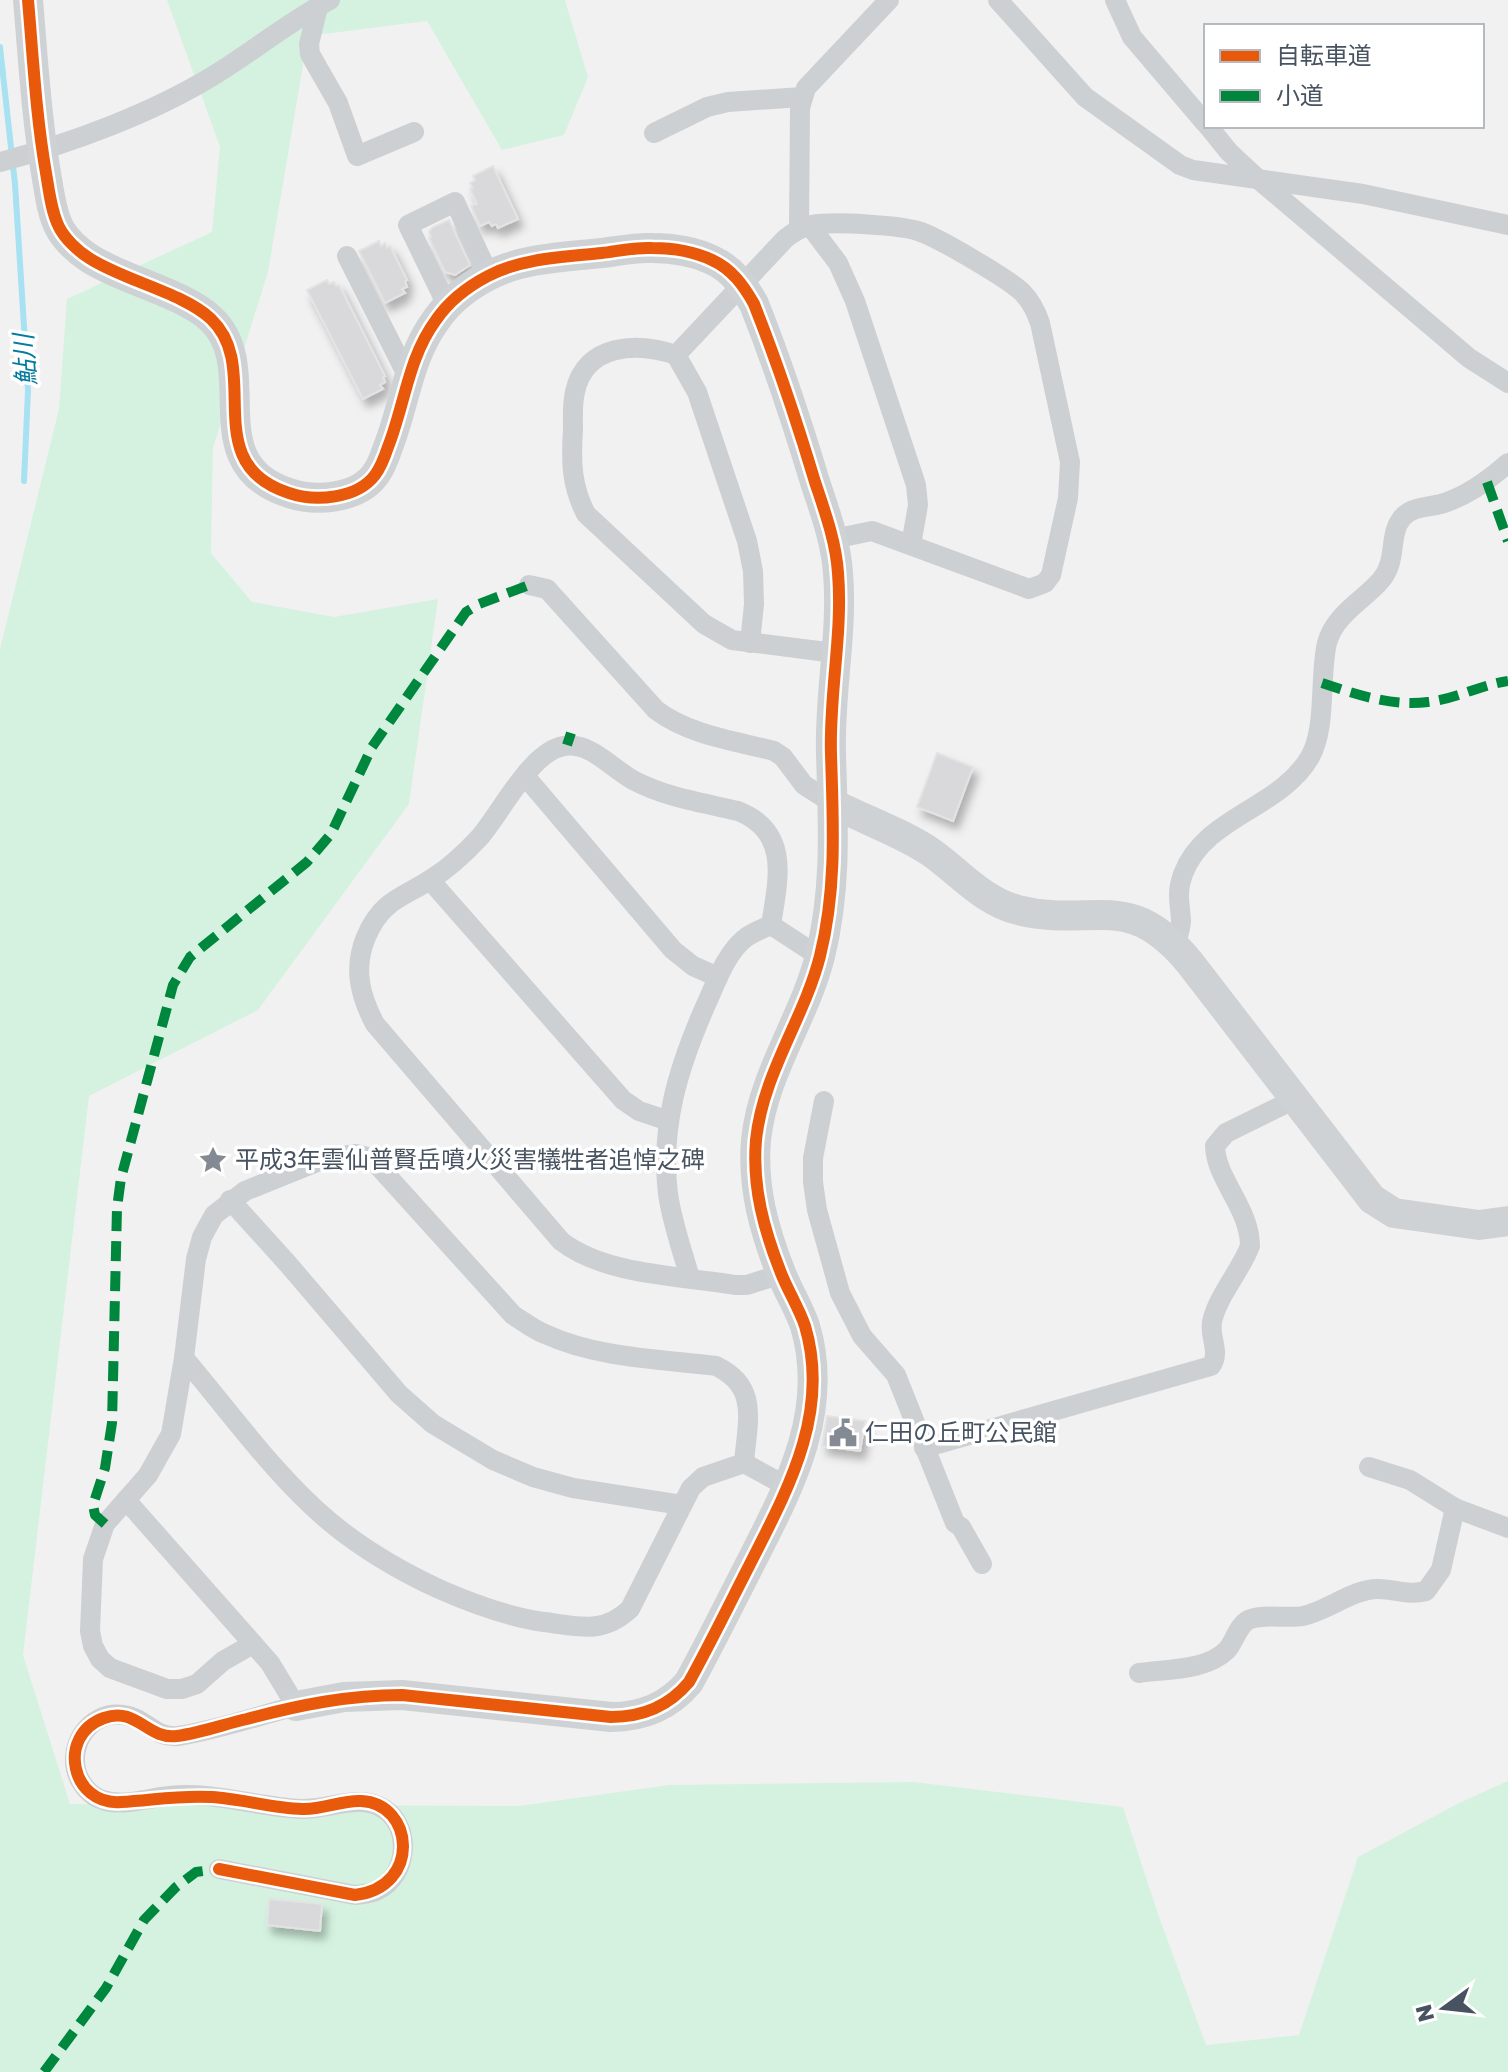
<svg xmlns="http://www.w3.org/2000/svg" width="1508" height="2072" viewBox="0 0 1508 2072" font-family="'Golos Text','Noto Sans JP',sans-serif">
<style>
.green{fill:#d5f2e0}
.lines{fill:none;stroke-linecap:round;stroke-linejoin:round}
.stream{stroke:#a8e1f2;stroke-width:6}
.building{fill:#d9d9db;stroke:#e3e3e4;stroke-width:2;filter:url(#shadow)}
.street{stroke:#cdd0d2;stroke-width:20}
.secondary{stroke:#ced2d4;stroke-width:30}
.quiet{stroke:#00873e;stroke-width:10;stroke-dasharray:20 10;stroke-linecap:butt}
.cycleway-casing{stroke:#fff;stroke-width:17}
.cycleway{stroke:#e8590c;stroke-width:12}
.labels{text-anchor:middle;stroke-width:7;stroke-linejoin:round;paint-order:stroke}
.poi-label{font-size:24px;fill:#475360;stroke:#fff;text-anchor:start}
.water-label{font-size:26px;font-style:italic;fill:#057b9d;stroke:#fff}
</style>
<defs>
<filter id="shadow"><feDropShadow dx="5" dy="8" stdDeviation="4" flood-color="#0004"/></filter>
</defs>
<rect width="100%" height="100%" fill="#f2f1f1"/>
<polygon class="green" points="167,0 565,0 588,77 564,135 502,150 427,21 308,36 268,272 213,448 211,553 252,602 334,617 438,599 409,804 258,1010 89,1096 23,1655 70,1804 519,1806 669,1785 914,1782 1123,1807 1158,1914 1206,2045 1299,2035 1358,1857 1459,1803 1508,1781 1508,2072 0,2072 0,649 59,409 67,299 212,232 220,147"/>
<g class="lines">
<polyline class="stream" points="0,47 15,184 28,390 24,481"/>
</g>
<g class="building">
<polygon points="493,166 518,219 498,228 496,224 492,226 489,222 480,226 471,206 477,204 470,189 473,188 470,183 475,180 473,176"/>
<polygon points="449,220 470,265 455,275 445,272 429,238 431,237 429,232 433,227"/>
<polygon points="379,241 381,246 385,243 387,248 390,246 407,280 405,281 407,287 402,289 405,293 385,303 359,251"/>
<polygon points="327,280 329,284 334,282 336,286 339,285 385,376 383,377 385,382 380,385 383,389 363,399 307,290"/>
<polygon points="937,753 973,767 953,821 917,807"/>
<polygon points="827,1416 865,1421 860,1451 822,1446"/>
<polygon points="269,1899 322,1904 320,1931 267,1925"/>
</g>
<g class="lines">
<g class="street">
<polyline points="998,0 1085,97 1180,165 1193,170 1363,194 1508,225"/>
<polyline points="1115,0 1132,37 1206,124"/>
<polyline points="318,7 309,44 310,54 338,103 357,156 414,132"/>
<polyline points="1208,126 1229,152 1258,179 1469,358 1508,383"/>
<polyline points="654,133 707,107 728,102 802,97"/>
<path d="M 0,162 C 72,143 153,113 216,74 C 255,50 290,21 330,0"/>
<polyline points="810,226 838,263 855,301 916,485 918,505 911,545"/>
<polyline points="799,229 800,108 806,88 889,0"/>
<polyline points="347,256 408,377"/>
<polyline points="447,305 408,225 455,202 489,275"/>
<polyline points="676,355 697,392 747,541 753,571 754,604 750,643"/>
<path d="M 833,539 L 872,531 L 1029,589 L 1045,583 L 1051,575 L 1068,498 L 1070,462 L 1040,323 C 1036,311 1031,301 1022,292 C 1007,278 940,239 921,232 C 902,225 832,221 811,225 C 801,228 793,232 785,239 L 676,355 C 638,342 585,343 575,392 C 572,404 573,417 573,429 C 571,461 571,485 586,514 L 704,624 L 732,640 L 835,653"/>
<path d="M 529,585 L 547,589 L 656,710 C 689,735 735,741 774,751 L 783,757 L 804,785 L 834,804"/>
<polyline points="525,776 673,950 693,966 718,977"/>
<polyline points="430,880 623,1100 639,1111 669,1121"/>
<path d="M 771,925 C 778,880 791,832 738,811 C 703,803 664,797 633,780 C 611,768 591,742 564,746 C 531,751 501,813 479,838 C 465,853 450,867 433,878 C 403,898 382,899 366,937 C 353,968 360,996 375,1024 L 561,1241 C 604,1275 681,1276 735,1285 L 747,1285 L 781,1274"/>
<path d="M 1175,945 C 1177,938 1181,929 1181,921 C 1180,902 1176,894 1183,874 C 1205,816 1280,809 1310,757 C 1327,727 1319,677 1327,643 C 1334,615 1363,601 1381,580 C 1398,560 1388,535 1402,518 C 1412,505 1433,508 1447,502 C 1470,494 1490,479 1508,463"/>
<polyline points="824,1101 813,1158 813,1182 817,1210 840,1293 862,1336 896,1375 955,1523 961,1527 982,1564"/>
<polyline points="230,1200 288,1264 399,1394 433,1424 493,1460 533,1477 573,1488 682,1505"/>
<path d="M 690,1278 C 682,1250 672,1222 668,1194 C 660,1127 678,1069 704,1009 C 715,986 724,956 744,939 C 751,933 762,929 771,925 L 820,957"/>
<path d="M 184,1358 C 230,1412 276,1477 330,1522 C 364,1550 400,1571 439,1589 C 473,1604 508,1617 544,1622 C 578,1626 602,1635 630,1609 L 691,1488 L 703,1477 L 744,1463 L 788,1487"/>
<path d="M 924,1448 L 1211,1366 C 1221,1352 1209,1338 1212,1322 C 1217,1297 1241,1270 1250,1246 C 1250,1208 1216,1180 1215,1146 L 1226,1133 L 1295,1099"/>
<polyline points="1369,1467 1410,1480 1455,1508 1508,1528"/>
<path d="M 126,1500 L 270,1663 L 296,1706 C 257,1716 218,1730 178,1736 C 155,1739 145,1717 123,1715 C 88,1710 64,1750 80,1780 C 85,1789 93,1797 103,1800 C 122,1807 148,1798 169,1796 C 213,1791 257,1807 301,1809 C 329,1810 359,1793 384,1809 C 412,1827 408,1875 378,1890 C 371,1894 363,1894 355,1895 L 219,1869"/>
<path d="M 253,1644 L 223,1661 L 197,1684 L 182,1689 L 167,1689 L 110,1668 L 100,1659 L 93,1646 L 90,1631 L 93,1559 L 105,1524 L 148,1475 L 171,1434 L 184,1358 L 196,1259 L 202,1237 L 214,1215 L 245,1191 L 327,1158 L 356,1154 L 371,1158 L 513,1315 C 523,1321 534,1330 545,1334 C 597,1358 659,1359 716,1366 C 760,1387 747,1422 744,1463"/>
<path d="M 1139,1673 C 1166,1669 1206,1671 1227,1650 C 1234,1642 1238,1626 1248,1620 C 1263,1613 1286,1619 1303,1616 C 1328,1611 1352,1589 1378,1589 C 1395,1589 1408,1596 1426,1591 L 1441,1570 L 1455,1508"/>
</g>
<g class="secondary">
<path d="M 28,0 C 33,57 36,116 46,173 C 49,190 51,211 59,227 C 65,239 78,251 89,258 C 122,280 184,293 211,319 C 264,369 196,463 289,493 C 315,502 357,499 375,475 C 381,467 385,456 388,447 C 405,404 408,358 436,320 C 449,301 467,287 488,276 C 522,258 564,257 602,253 C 618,251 636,247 652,248 C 672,248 693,251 712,260 C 732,269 744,286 754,304 C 777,362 797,422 815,482 C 825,512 836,542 838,573 C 843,633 829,694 831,754 C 833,822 837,888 820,956 C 804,1019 763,1073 756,1140 C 752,1187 764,1230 781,1273 C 788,1291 799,1308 805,1326 C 831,1413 787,1491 749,1566 C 729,1605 710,1644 689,1682 C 669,1706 643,1717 611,1717 L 402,1695 L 344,1697 L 296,1706"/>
<path d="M 834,804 C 865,820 905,834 932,853 C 960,873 984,902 1018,910 C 1093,929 1128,887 1190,963 L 1372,1199 L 1394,1213 L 1479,1225 L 1508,1221"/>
</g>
<g class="quiet">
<polyline points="1487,482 1508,541"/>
<path d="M 1322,683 C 1355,694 1392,707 1428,702 C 1455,699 1481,685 1508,681"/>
<polyline points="567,745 571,733"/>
<polyline points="105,1524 95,1515 93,1505 105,1468 112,1423 117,1208 121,1178 173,985 190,957 307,862 331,834 372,747 466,612 479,604 529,585"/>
<polyline points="44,2072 106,1988 144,1920 176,1887 196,1872 219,1869"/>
</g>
<defs>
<path id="cycleway" d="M 28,0 C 33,57 36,116 46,173 C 49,190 51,211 59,227 C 65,239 78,251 89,258 C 122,280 184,293 211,319 C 264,369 196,463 289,493 C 315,502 357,499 375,475 C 381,467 385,456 388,447 C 405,404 408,358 436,320 C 449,301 467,287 488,276 C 522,258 564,257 602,253 C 618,251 636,247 652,248 C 672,248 693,251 712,260 C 732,269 744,286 754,304 C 777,362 797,422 815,482 C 825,512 836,542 838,573 C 843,633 829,694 831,754 C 833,822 837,888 820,956 C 804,1019 763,1073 756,1140 C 752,1187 764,1230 781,1273 C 788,1291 799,1308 805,1326 C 831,1413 787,1491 749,1566 C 729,1605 710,1644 689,1682 C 669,1706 643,1717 611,1717 L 402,1695 C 349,1695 299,1705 247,1719 C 225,1724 200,1733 177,1736 C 147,1740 137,1706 104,1718 C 56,1735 71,1806 121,1802 C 154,1800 179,1795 212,1797 C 242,1799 272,1808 302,1809 C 322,1810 342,1800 361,1801 C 414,1803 422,1887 355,1895 L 219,1869"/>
</defs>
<use href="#cycleway" class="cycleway-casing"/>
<use href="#cycleway" class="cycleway"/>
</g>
<defs>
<symbol id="sight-bare" viewBox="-9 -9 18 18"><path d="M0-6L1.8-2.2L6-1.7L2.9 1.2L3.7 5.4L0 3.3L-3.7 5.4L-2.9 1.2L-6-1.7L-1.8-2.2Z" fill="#838a93" stroke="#fff" stroke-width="2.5" paint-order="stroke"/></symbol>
<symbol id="civic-bare" viewBox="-9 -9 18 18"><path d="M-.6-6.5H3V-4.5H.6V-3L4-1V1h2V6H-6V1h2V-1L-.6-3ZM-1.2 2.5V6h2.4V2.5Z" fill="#838a93" stroke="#fff" stroke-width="2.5" paint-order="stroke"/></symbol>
</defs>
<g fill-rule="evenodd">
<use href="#sight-bare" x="193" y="1140" width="40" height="40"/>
<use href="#civic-bare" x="823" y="1413" width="40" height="40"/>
</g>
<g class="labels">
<g class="poi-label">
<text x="235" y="1168">平成3年雲仙普賢岳噴火災害犠牲者追悼之碑</text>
<text x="865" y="1441">仁田の丘町公民館</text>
</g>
<g class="water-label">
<text transform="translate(25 360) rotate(-94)" y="9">鮎川</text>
</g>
</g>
<rect x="1204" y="24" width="280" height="104" fill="#ffffff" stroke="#b5babf" stroke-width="2"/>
<rect x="1220" y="50" width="40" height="12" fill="#e8590c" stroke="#b5babf" stroke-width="2"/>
<text x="1276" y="64" font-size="24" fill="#475360">自転車道</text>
<rect x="1220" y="90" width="40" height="12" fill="#00873e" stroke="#b5babf" stroke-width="2"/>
<text x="1276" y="104" font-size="24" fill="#475360">小道</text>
<g transform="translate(1444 2008) rotate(255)" stroke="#ffffff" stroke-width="6" paint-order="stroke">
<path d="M0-6L14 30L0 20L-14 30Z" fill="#475360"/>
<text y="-12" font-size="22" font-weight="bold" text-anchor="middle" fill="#475360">N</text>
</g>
</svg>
